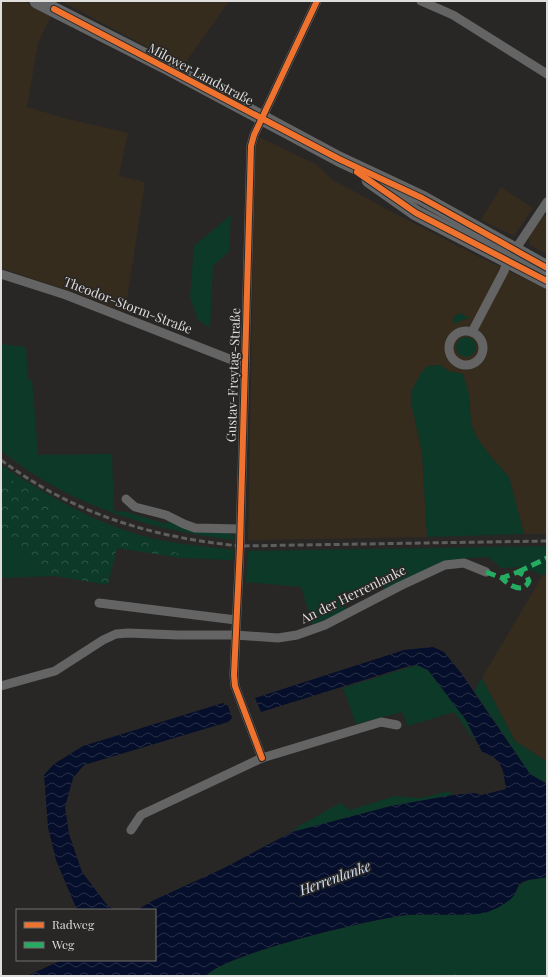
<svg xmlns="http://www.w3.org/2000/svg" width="548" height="977" viewBox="0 0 548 977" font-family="'Playfair Display',serif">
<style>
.commercial{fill:#362c1e}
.industrial{fill:#352c1e}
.grass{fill:#0d3929}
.forest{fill:url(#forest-crowns)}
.wetland{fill:url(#wetland-marsh)}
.water{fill:url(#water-waves)}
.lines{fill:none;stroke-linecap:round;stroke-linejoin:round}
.street{stroke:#646464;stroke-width:9}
.primary{stroke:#646566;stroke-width:15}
.rail{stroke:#5f5e5e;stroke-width:3;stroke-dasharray:6 3;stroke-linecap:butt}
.quiet{stroke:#26ab63;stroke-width:5;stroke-dasharray:10 5;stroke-linecap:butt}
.cycleway-casing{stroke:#292725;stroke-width:8}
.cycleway{stroke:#ef722f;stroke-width:6}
.labels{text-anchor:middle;stroke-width:3.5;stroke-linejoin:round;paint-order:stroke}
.street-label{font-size:13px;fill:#dfdedc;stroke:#292725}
.water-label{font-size:14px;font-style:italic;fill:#d3e1fa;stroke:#292725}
</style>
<defs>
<pattern id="forest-crowns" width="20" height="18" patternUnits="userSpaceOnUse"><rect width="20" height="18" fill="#0d3929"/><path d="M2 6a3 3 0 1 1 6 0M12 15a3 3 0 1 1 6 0" fill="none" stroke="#305547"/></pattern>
<pattern id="wetland-marsh" width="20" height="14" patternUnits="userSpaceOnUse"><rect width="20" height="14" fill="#0d3929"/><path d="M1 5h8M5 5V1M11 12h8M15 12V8" fill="none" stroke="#305547"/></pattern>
<pattern id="water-waves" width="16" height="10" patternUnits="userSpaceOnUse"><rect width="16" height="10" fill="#050e2a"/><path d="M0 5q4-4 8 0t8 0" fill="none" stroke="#293148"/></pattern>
</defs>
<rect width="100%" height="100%" fill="#282726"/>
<g class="commercial">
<polygon points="61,1 229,1 183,66"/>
<polygon points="259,137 317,165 331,179 390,211 485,260 547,289 547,534 524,534 509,477 491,457 477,438 471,423 469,395 463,374 448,371 440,365 428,366 411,402 422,452 427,537 248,540 255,161 256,148"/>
<polygon points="501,187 533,208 514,236 481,220"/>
<polygon points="544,215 547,217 547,254 530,245 529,242 530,235"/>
</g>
<g class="industrial">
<polygon points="1,1 23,1 51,16 38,43 27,107 64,118 128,133 119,176 145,182 125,312 79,294 1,268"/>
<polygon points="543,575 547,575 547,762 515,741 482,678"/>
</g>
<g class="grass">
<polygon points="231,215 229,251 213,266 210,328 198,320 190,297 194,246"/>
<polygon points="460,313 469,318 453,324 453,317"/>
<circle cx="466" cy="347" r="10"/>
<path d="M 1,344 L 26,347 L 28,380 L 32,379 L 38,455 L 112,454 L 114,511 L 127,512 L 166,524 L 168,521 C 191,532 204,532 229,533 L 234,536 L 234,540 C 147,530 70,505 1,451 Z"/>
<polygon points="440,365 448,371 463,374 469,395 471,423 477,438 491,457 509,477 524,534 427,537 422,452 411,402 411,392 421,373 428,366"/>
<path d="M 1,465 C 46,495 91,521 143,536 C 173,544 203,546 234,550 L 233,560 L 180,558 L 179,554 L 171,550 C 131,538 90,527 53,506 C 35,496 18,484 1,473 Z"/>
<polygon points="1,534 55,576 1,578"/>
<path d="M 547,546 L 547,575 L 543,575 L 521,567 L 501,568 L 489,557 C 446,556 422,571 384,589 L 382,584 L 344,605 L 346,610 L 313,625 L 301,587 L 246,582 L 248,551 Z"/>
<polygon points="417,665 428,670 466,720 476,743 454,712 408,726 402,712 356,724 343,688"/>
<polygon points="482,678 515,741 547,762 547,784 530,774 474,691"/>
<polygon points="449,791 453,795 391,806 292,832 299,826 340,803 350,810 395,796 421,798"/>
<path d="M 547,877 L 547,976 C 433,973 320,976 206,976 C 224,954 376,918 409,915 C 425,914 441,916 457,914 C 474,912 499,900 515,894 C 521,878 532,880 547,877 Z"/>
</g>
<polygon class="forest" points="1,473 54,506 89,523 171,550 179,554 180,558 117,548 108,585 55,576 1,534"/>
<polygon class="wetland" points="444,974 546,976 406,976"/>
<g class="water">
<path d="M 433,647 L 444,652 L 461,673 L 530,774 L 547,784 L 547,877 C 540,879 526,879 521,883 C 517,886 517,890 515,894 C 510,902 494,911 484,913 C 460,917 433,913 408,915 C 375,918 224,954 206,976 L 27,976 L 62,960 L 155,960 L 155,910 L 137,910 L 152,901 L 224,868 L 292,832 L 391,806 L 453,795 L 474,793 L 482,795 L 506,789 L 503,771 L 499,762 L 492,756 L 482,752 L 466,720 L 428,670 L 417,665 L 409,666 L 261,712 L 255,698 L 404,650 Z"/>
<polygon points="223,703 228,706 232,718 228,722 84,765 73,778 65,807 69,834 82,872 107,905 114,910 77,910 56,860 48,827 44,775 54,764 83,746"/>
</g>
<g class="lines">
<g class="street">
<polyline points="421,1 453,15 547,74"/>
<polyline points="1,274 66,295 232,360 244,361"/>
<circle cx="466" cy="348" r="17"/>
<polyline points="472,332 504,271 507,262 547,202"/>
<polyline points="126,499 135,507 166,515 184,524 195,528 240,529"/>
<polyline points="99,603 236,620"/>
<polyline points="1,686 55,671 103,640 116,634 128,633 178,635 235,635 278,638 297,635 325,625 400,586 445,565 464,563 486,572"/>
<polyline points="262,758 235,686 234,675 240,546 251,146 254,135 317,1"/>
<polyline points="131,830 141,815 262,758 381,722 397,725"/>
</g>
<g class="primary">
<polyline points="37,1 169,68 339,159 422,198 547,268"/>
<polyline points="369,180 416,213 547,281"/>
</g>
<path class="rail" d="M 1,460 C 74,514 150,537 240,546 L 547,541"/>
<g class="quiet">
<path d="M 486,572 L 502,578 L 518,572 L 527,577 L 529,581 C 524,594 509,586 502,578"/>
<polyline points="518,572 547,558"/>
</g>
<defs>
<g id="cycleway">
<polyline points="54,9 339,159 422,198 547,268"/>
<polyline points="357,172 416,213 547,281"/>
<polyline points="262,758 235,686 234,675 240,546 251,146 254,135 317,1"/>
</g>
</defs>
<use href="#cycleway" class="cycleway-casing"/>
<use href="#cycleway" class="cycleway"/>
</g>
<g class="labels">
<g class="street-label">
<text transform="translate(201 74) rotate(28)" y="5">Milower Landstraße</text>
<text transform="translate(128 305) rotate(21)" y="5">Theodor-Storm-Straße</text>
<text transform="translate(233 375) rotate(-88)" y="5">Gustav-Freytag-Straße</text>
<text transform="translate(353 594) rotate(-26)" y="5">An der Herrenlanke</text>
</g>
<g class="water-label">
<text transform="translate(335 878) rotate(-20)" y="5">Herrenlanke</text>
</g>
</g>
<rect width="548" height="977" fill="none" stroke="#dfdedc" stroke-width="4"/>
<rect x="16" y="909" width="140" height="52" fill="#292725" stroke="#72706e"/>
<rect x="24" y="922" width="20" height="6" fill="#ef722f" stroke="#72706e"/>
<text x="52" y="929" font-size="12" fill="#dfdedc">Radweg</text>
<rect x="24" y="942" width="20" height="6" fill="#26ab63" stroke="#72706e"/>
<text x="52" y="949" font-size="12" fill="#dfdedc">Weg</text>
</svg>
